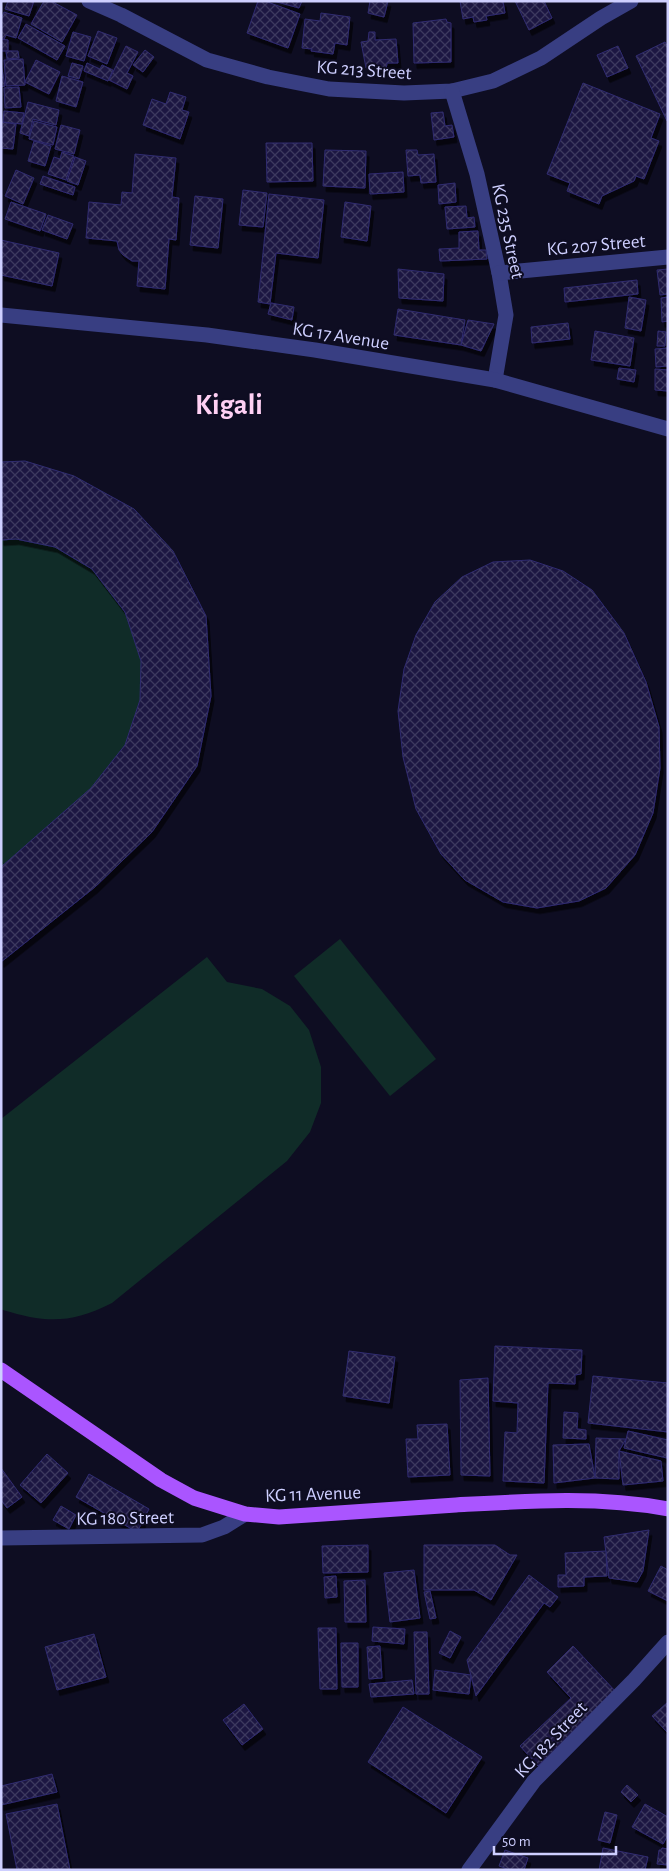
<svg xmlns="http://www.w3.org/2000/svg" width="669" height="1871" viewBox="0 0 669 1871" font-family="'Alegreya Sans',sans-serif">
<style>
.green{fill:#102c28}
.building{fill:url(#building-cross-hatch);stroke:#302b70;filter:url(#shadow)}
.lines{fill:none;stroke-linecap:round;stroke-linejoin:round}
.minor{stroke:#383e82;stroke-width:15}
.major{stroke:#a5f;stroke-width:15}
.labels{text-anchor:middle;stroke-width:4;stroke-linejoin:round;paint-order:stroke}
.street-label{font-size:19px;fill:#cecfff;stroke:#0e0d22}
.town-label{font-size:29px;font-weight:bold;fill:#ffd0f4;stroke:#0e0d22}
</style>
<defs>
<pattern id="building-cross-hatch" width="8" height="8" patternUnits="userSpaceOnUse" patternTransform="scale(1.25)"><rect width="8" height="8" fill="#1c1943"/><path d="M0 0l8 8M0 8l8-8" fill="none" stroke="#3c395f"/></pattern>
<filter id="shadow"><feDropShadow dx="3" dy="5.5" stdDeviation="0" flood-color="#0009"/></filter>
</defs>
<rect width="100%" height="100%" fill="#0e0d22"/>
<g class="green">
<polygon points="25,461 74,476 134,509 173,551 206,616 211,696 197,766 152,832 95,887 1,962 1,462"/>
<polygon points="340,939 436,1059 390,1096 294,976"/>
<path d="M 207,957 L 227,982 L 262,989 L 290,1006 L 309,1030 L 321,1067 L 321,1103 L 310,1132 L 287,1161 L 112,1303 C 70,1324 46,1323 3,1310 L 1,1309 L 1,1119 Z"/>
</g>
<g class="building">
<polygon points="8,1 34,1 29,16 5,9"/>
<polygon points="44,1 51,1 77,15 62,42 31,24"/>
<polygon points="258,1 265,1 300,14 288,48 247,33"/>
<polygon points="273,1 302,1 299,8"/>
<polygon points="370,1 388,1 384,17 368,13"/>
<polygon points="460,1 503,1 505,13 486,16 487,20 474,22 473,17 463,19"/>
<polygon points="515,1 544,1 552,18 529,30"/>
<polygon points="4,12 22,18 16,38 6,35 4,39 1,39 1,19"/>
<polygon points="321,13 350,17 347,45 335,43 333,54 311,51 312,49 302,48 305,19 320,21"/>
<polygon points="446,19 447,22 451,23 451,62 414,63 413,23"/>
<polygon points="26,24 65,46 57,60 18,38"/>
<polygon points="98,31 117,38 107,64 88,56"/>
<polygon points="73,32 91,37 84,61 66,56"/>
<polygon points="369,32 375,32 375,40 396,39 398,63 387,63 386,70 372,72 372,67 366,68 361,42 368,41"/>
<polygon points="1,39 8,40 8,51 1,51"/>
<polygon points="665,42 668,47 667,121 636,56"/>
<polygon points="126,46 138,52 127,73 133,76 127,89 109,80"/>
<polygon points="618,46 628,68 607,77 597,55"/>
<polygon points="145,50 154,57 143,72 133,65"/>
<polygon points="6,51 18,51 19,58 7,59"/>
<polygon points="23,59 25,85 6,86 4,60"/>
<polygon points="36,60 60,72 49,94 25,82"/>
<polygon points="1,63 5,86 1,87"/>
<polygon points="72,63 83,66 79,79 68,76"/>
<polygon points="87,63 100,69 102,65 113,70 108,81 84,71"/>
<polygon points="62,76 83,82 76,107 56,101"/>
<polygon points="583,83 660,114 651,138 659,141 644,179 636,176 634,181 602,196 599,204 567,191 570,183 547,174"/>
<polygon points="19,87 21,107 5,108 4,88"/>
<polygon points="170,92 186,97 182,110 189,112 180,139 143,125 152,99 166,104"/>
<polygon points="28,102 59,110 56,125 33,119 29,136 20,133"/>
<polygon points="4,111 24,113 22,124 3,122"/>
<polygon points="443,112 445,126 452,125 454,137 434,140 431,113"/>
<polygon points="34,121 57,127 53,145 29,139"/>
<polygon points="1,122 16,124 13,149 1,148"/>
<polygon points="61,125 80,130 74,154 55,149"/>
<polygon points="34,141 51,146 45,166 28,161"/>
<polygon points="266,143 312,143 313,181 267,182"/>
<polygon points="325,150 366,151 365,188 323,186"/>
<polygon points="406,150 417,150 418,155 434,154 436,182 421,183 420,175 408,176"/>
<polygon points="62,152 74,156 66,180 48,174 54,157 60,159"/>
<polygon points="135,154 176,158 172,197 179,198 176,240 169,239 165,289 137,286 139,261 132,261 123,255 119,250 117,241 86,238 89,202 121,205 122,192 132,193"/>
<polygon points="75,157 86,161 78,185 67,181"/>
<polygon points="16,170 34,178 23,204 5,196"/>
<polygon points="403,172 404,192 370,194 369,174"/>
<polygon points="43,176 75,187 73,195 40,184"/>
<polygon points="455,183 456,202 439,204 438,185"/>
<polygon points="243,190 267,193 263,227 239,225"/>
<polygon points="269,194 324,200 318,258 276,253 270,304 258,302"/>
<polygon points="195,196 223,199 218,248 190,245"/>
<polygon points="11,202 46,214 40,231 5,219"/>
<polygon points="345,202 371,206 367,241 341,237"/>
<polygon points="466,206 467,218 474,217 475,227 447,229 445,207"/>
<polygon points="48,215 73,224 67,239 42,230"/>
<polygon points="478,231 479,250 486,250 487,259 440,261 439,249 459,248 459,232"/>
<polygon points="1,240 59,253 52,286 1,275"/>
<polygon points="398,269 444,274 443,301 399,298"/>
<polygon points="668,269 668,294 660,295 657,270"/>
<polygon points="637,280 638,294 565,302 564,288"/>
<polygon points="629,297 646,300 641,331 625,328"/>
<polygon points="668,297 668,321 662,322 661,298"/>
<polygon points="271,303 294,307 292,320 268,314"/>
<polygon points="398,309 465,320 461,345 394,335"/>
<polygon points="468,320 494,324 481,351 461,345"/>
<polygon points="568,323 570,339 532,343 531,327"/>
<polygon points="595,331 634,338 630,366 591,360"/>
<polygon points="658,331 666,332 665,346 657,346"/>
<polygon points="668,348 668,366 656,367 655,349"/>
<polygon points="619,368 636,370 634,382 617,379"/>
<polygon points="655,369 668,370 668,391 655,390"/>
<polygon points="25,461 74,476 134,509 173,551 206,616 211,696 197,766 152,832 95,887 1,962 1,867 91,788 125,745 140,700 141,661 125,612 92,569 55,547 16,539 1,540 1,462"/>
<polygon points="530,560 563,571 592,590 624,633 646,682 659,727 660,768 653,813 635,855 606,888 579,901 537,908 503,902 465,880 441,854 416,809 403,757 398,711 404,669 416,635 435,602 462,577 493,562"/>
<polygon points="495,1346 582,1350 581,1374 575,1375 575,1384 548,1383 544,1483 503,1481 505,1432 517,1433 518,1403 493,1401"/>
<polygon points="349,1351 395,1357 389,1403 343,1396"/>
<polygon points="593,1376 668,1383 668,1432 588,1423"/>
<polygon points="488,1378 490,1476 461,1475 460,1380"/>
<polygon points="564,1412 578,1413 577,1429 586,1430 586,1439 563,1438"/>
<polygon points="447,1424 450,1475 408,1477 406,1439 418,1439 417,1425"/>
<polygon points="628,1431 668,1440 667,1458 624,1448"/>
<polygon points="596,1438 626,1439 619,1451 619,1479 595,1478"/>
<polygon points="589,1444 595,1478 554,1483 553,1445"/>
<polygon points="619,1451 661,1461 663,1481 623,1485"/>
<polygon points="47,1454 68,1473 41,1503 20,1485"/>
<polygon points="1,1468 22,1497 7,1508 1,1500"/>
<polygon points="89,1474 149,1509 137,1532 76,1497"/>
<polygon points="61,1506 76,1515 69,1529 53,1520"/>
<polygon points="649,1530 643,1571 637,1582 609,1578 604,1537"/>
<polygon points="368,1545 368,1572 323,1573 322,1546"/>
<polygon points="424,1545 495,1545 510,1555 517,1555 491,1600 474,1590 424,1590"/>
<polygon points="606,1551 607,1576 584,1577 584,1586 558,1587 558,1575 566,1575 565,1553"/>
<polygon points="661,1566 668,1570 668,1601 648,1591"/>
<polygon points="414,1570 420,1618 390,1622 384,1573"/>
<polygon points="529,1575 558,1597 550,1607 544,1603 476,1696 467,1660"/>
<polygon points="336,1576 337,1597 325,1598 324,1577"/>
<polygon points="365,1580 366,1622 345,1622 344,1581"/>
<polygon points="430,1591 436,1618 430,1619 424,1592"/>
<polygon points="373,1627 405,1629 404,1644 372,1641"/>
<polygon points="318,1628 336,1628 337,1689 320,1689"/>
<polygon points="450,1631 461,1637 450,1658 439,1653"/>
<polygon points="414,1632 427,1632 429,1694 416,1694"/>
<polygon points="94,1634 106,1677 57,1690 45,1647"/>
<polygon points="341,1643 358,1643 358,1687 342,1687"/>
<polygon points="380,1646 382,1678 369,1679 367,1647"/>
<polygon points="573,1646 617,1693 538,1766 520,1746 571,1698 547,1672"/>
<polygon points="435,1670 471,1675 469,1694 433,1690"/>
<polygon points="412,1680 414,1694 371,1697 369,1684"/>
<polygon points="668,1702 668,1733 652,1716"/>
<polygon points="244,1704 263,1729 242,1745 223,1720"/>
<polygon points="403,1707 482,1757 446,1813 368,1762"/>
<polygon points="52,1774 57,1792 1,1805 1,1786"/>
<polygon points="627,1785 638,1795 631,1802 621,1792"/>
<polygon points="57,1804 70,1870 17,1870 6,1814"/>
<polygon points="645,1804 668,1817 668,1835 663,1844 632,1827"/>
<polygon points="605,1812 617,1815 610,1843 598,1840"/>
<polygon points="603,1848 648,1857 645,1870 599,1870"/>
<polygon points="662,1848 668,1849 668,1865 657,1864 659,1850 661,1850"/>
<polygon points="505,1850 528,1858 524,1870 510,1870 499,1866"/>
</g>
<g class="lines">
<g class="minor">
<polyline points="89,1 121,15 207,60 268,77 329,89 404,93 452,91 493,81 541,58 601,18 631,1"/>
<polyline points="452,91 477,174 499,273 506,315 495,380"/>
<polyline points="499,273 668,257"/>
<polyline points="1,315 207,335 315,350 495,380 668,429"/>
<polyline points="1,1538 202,1535 224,1527 245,1514"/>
<polyline points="469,1870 534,1781 634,1680 668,1642"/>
</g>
<path class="major" d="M 1,1370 L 161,1480 L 194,1498 L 245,1514 L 279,1517 C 338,1513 397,1509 456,1505 C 527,1501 598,1496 668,1509"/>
</g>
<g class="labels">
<g class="street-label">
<text transform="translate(364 69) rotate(4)" y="7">KG 213 Street</text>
<text transform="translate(509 231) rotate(78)" y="7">KG 235 Street</text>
<text transform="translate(596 244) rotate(-5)" y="7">KG 207 Street</text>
<text transform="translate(341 335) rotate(9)" y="7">KG 17 Avenue</text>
<text transform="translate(313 1493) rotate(-2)" y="7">KG 11 Avenue</text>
<text transform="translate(125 1517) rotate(-1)" y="7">KG 180 Street</text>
<text transform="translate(550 1739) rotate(-47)" y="7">KG 182 Street</text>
</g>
<g class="town-label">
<text x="229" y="414">Kigali</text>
</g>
</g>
<rect width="669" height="1871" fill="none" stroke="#cecfff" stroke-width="5"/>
<path d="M494 1846v8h122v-8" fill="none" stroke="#cecfff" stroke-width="2.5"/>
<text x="502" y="1846" font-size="15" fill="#cecfff" stroke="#0e0d22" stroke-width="4" paint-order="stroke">50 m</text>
</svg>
